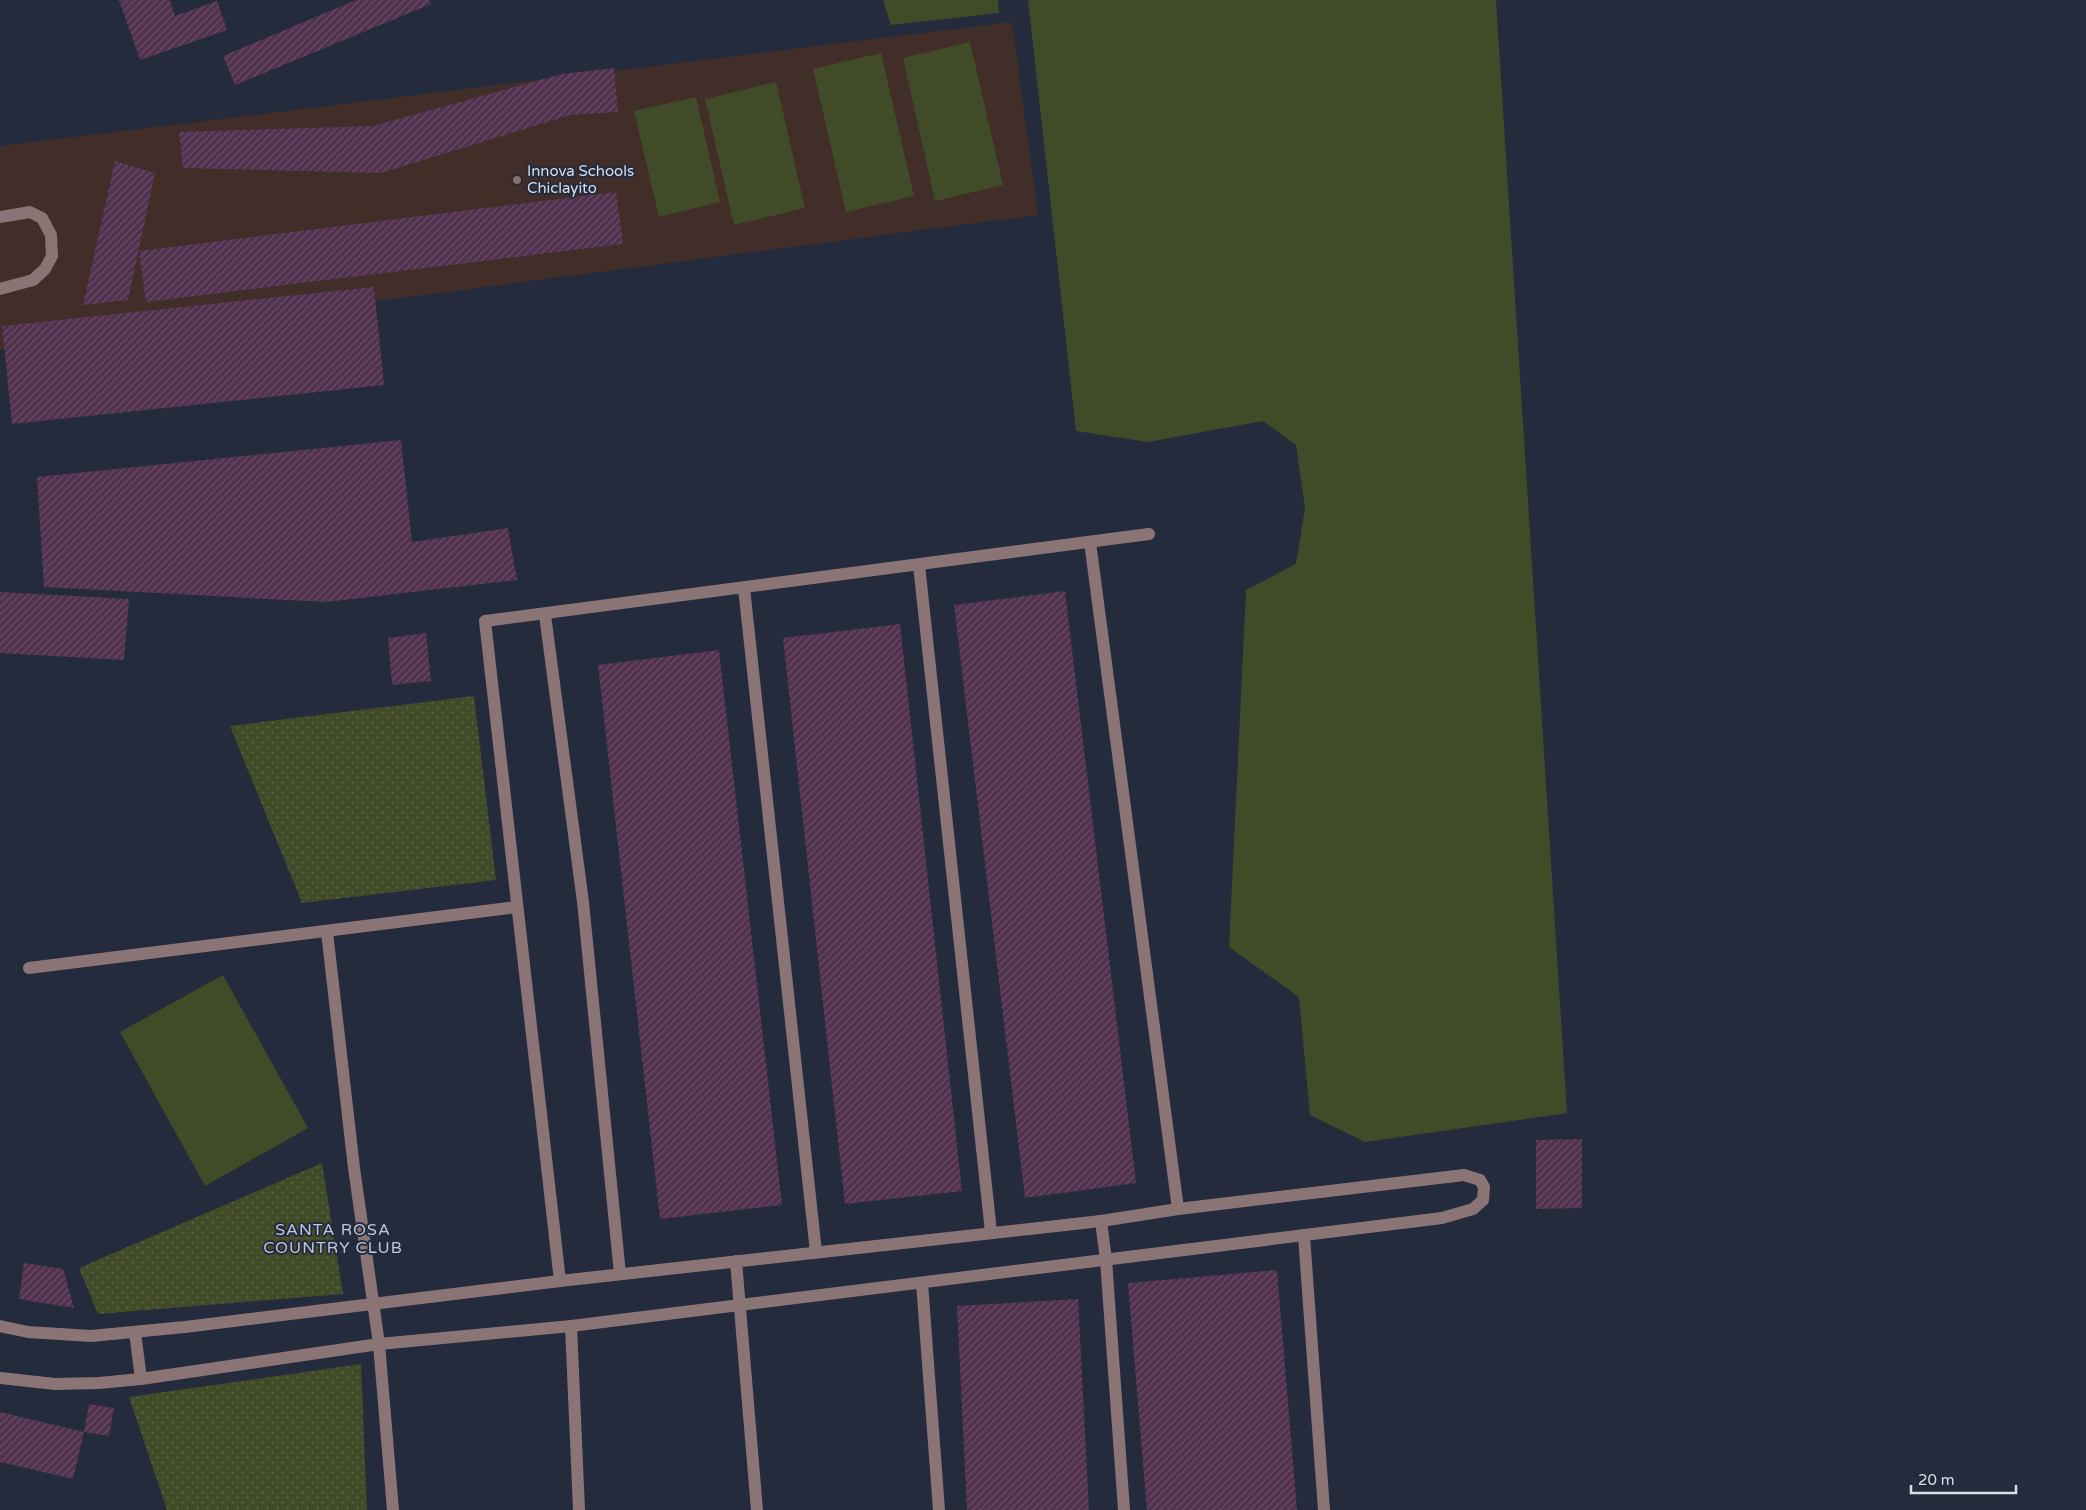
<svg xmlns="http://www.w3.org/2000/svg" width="2086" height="1510" viewBox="0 0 2086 1510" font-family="'Varela Round',sans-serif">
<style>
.education{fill:#412e28}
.grass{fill:#424b28}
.park{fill:url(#park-dots)}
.building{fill:url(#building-hatch)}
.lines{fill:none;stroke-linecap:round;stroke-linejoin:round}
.minor{stroke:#8b7476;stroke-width:12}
.education-dot{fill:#8d6e63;stroke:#242b3c;stroke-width:2}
.labels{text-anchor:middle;stroke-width:4;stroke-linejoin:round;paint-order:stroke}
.poi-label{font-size:15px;fill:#d8dde8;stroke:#242b3c;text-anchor:start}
.neighbourhood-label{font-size:16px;letter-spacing:1px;fill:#bec8de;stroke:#242b3c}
</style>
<defs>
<pattern id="park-dots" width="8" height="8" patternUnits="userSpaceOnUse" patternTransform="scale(1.25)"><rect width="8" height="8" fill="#424b28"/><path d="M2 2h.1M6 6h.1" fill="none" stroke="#5d6447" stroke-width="1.8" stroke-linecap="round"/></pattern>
<pattern id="building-hatch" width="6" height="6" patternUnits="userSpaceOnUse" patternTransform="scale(1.25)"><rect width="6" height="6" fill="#51314e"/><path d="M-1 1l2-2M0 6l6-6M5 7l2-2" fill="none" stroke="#694e68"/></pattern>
</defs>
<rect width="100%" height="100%" fill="#242b3c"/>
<polygon class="education" points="1012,22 1038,215 0,350 0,146"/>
<g class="grass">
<polygon points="883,0 998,0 999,13 891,25"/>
<polygon points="1028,0 1496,0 1567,1113 1365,1142 1310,1115 1299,997 1229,947 1246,590 1296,564 1305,508 1296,445 1263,421 1148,442 1076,431"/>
<polygon points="970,42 1003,185 935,201 903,58"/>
<polygon points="881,53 914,196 846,212 813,69"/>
<polygon points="776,82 805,208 734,225 705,99"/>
<polygon points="696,97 720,202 659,217 634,111"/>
<polygon points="223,975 308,1128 205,1186 120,1032"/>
</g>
<g class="park">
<polygon points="474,696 496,880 302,903 230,726"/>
<polygon points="322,1163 343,1294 98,1314 79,1268"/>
<polygon points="361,1364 367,1510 167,1510 129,1397"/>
</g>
<g class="building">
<polygon points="119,0 170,0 175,16 217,1 227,30 140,60"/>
<polygon points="356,0 430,0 431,4 235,85 223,56"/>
<polygon points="614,68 618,112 570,115 381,173 183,168 179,132 373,126 562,74"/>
<polygon points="115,161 155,173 128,300 83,305"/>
<polygon points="616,192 623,244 146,302 139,251"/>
<polygon points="374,287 384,385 12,424 2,326"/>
<polygon points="401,440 412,542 508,528 517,580 326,602 44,587 37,477"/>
<polygon points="1065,591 1136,1183 1025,1198 954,605"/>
<polygon points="0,592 129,599 124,660 0,653"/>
<polygon points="900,624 962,1191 845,1204 783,638"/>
<polygon points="426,633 431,681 392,685 388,638"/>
<polygon points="719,650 782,1205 660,1219 598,665"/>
<polygon points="1582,1139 1582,1208 1536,1209 1536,1140"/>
<polygon points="24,1263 63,1269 74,1308 19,1299"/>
<polygon points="1277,1270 1297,1510 1147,1510 1128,1283"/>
<polygon points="1078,1299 1089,1510 967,1510 957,1306"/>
<polygon points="89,1404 114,1408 109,1436 84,1432"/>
<polygon points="0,1412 84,1432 73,1479 0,1462"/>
</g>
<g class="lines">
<g class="minor">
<polyline points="0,217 30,212 42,218 51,235 52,256 45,269 33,280 0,289"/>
<polyline points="1090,542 1178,1209"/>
<polyline points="919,565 991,1232"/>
<polyline points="744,588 816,1252"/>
<polyline points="545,615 583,902 620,1274"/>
<polyline points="327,932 354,1168 379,1344 393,1510"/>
<polyline points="29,968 517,907"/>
<polyline points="1101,1221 1106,1260 1124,1510"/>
<polyline points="1304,1236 1324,1510"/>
<polyline points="736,1261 757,1510"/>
<polyline points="560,1281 485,621 1149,534"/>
<polyline points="922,1283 939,1510"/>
<polyline points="0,1326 28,1332 91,1336 185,1327 560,1281 1101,1221 1178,1209 1464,1175 1480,1180 1484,1187 1483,1200 1473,1209 1442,1218 571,1326 379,1344 141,1379 99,1383 55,1384 0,1378"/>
<polyline points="571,1326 579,1510"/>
<polyline points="135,1332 141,1379"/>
</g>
</g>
<circle class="education-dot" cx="517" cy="180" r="5"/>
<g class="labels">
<g class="poi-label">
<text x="527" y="176">Innova Schools<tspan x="527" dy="17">Chiclayito</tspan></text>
</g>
<g class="neighbourhood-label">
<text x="333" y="1235">SANTA ROSA<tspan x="333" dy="18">COUNTRY CLUB</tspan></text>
</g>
</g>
<path d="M1911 1485v8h105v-8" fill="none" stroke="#d8dde8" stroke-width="2.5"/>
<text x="1918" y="1485" font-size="15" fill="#d8dde8" stroke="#242b3c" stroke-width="4" paint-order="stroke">20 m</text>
</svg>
